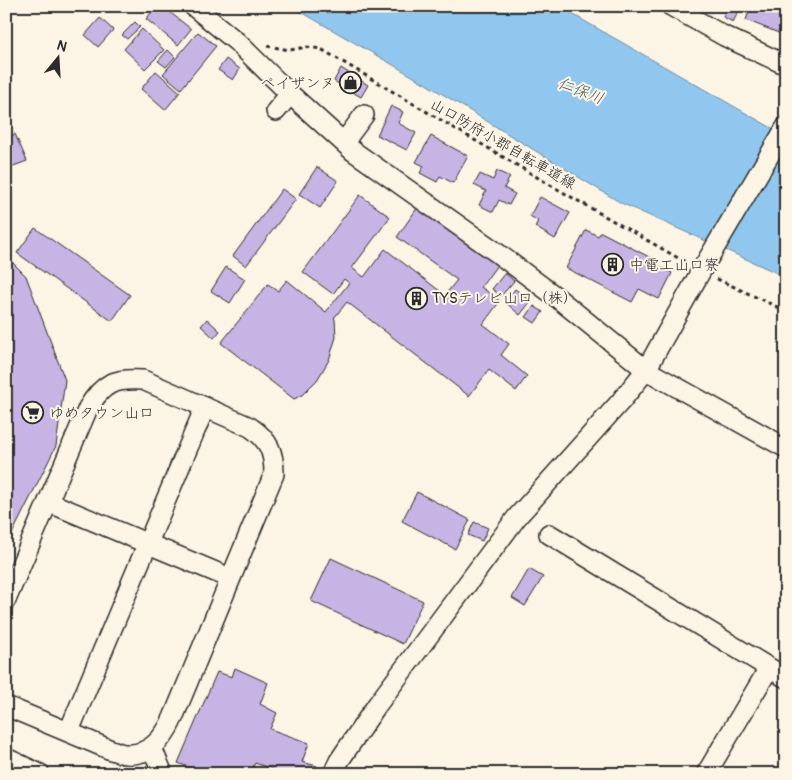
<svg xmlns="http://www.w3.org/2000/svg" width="792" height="780" viewBox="0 0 792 780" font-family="Pangolin,'Klee One',sans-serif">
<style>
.water{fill:#91c7ef;stroke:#6889a1}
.building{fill:#c8b4e4;stroke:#2b2b2b}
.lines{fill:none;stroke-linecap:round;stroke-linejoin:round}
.minor-casing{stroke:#2b2b2b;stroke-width:22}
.path{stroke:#2b2b2b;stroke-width:3;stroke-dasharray:4 4;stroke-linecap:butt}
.minor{stroke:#fcf5e5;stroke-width:19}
.labels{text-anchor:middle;stroke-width:4;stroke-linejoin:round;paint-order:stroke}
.poi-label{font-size:15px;fill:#2b2b2b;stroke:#fcf5e5;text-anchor:start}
.street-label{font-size:15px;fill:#2b2b2b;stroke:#fcf5e5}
.water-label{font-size:16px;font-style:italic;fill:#4a5a66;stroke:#fcf5e5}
</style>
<rect width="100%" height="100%" fill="#fcf5e5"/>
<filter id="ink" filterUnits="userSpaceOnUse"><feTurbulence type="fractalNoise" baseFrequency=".02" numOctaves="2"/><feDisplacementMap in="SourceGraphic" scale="10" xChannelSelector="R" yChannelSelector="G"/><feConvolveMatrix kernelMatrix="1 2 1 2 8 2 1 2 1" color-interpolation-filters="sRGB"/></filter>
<g filter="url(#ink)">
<polygon class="water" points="291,6 558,6 786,136 786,277 621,203 426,84"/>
<g class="building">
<polygon points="157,6 162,6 191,29 178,45 146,19"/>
<polygon points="728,6 741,6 733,22 723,17"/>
<polygon points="751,6 779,6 786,9 786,36 746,20"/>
<polygon points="100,18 113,30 98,47 85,35"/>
<polygon points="135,22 140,27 127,39 122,35"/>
<polygon points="142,29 164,50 145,69 124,49"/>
<polygon points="198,32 216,46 181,89 163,74"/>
<polygon points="168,50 175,57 166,67 158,61"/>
<polygon points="226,59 240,69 233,80 218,70"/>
<polygon points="341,68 368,85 361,97 334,81"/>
<polygon points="156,71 180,92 165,110 141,89"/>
<polygon points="391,106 403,112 398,123 416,133 407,150 377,135"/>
<polygon points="15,134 27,161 11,167 6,156 6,138"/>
<polygon points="431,136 468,156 453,183 440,176 437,182 420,173 424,166 416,162"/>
<polygon points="317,167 338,181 320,208 299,194"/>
<polygon points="497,171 510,177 504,188 515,194 509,205 499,200 493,212 479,205 486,191 474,185 480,174 493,180"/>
<polygon points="282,189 296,199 246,266 233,256"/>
<polygon points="360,195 390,217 352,268 364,277 385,249 445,295 457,280 397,237 420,204 500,261 481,287 500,301 483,324 509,344 501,355 527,376 516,391 489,370 469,396 347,302 334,318 335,319 336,337 329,360 317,380 302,395 294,399 221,343 268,284 278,291 287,280 326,312 349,283 344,279 333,294 303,272"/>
<polygon points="540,197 570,213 555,239 535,227 538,221 530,216"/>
<polygon points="35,228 130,295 112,321 17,253"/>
<polygon points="586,230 598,236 601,232 655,260 653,263 672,273 659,299 639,289 632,302 566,268"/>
<polygon points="6,256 26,276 65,380 56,446 6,546"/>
<polygon points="226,267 245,279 230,303 211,291"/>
<polygon points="505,273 514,281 501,296 492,289"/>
<polygon points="515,289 531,301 520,315 505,302"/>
<polygon points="534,306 543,312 535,323 526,317"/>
<polygon points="207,319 220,331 214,338 201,326"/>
<polygon points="417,492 470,520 455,549 402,521"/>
<polygon points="474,522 488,528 482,541 468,535"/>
<polygon points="331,558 423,601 403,644 311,601"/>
<polygon points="529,569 543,577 525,606 512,598"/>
<polygon points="235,668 268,683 260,704 277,713 270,729 309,743 302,762 317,766 313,774 286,774 255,763 250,774 191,774 193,769 178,763 217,672 232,677"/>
</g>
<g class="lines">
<defs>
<g id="minor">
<polyline points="193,6 237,42 290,94 353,151 496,252 555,296 646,370 786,448"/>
<polyline points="671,6 724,36 786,65"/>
<polyline points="276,111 290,94"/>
<polyline points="344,142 364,115"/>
<polyline points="48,502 230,578"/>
<polyline points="549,534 786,678"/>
<path d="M 6,600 L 88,408 C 103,383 114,378 143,380 L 250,427 C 269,440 274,452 274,474 L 173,718 C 164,738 150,756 126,754 C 121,754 116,751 111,750 L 6,706"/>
<polyline points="69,731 205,407"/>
<polyline points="152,748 163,774"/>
<polyline points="6,758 40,774"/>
<polyline points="333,774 339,761 377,705 517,517 621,401 646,370 701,271 786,127"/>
<polyline points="706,774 769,668"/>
</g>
</defs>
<use href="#minor" class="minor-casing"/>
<g class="path">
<polyline points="267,46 290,50 307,47 321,49 552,186 687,263"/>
<polyline points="717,279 786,311"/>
</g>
<use href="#minor" class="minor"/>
</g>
</g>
<defs>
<symbol id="shop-ring" viewBox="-11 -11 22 22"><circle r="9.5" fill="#fcf5e5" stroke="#2b2b2b" stroke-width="1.5"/><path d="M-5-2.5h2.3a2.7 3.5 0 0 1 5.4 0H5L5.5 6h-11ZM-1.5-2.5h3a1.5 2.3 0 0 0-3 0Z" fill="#2b2b2b"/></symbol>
<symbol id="building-ring" viewBox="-11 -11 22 22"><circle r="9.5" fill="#fcf5e5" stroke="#2b2b2b" stroke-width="1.5"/><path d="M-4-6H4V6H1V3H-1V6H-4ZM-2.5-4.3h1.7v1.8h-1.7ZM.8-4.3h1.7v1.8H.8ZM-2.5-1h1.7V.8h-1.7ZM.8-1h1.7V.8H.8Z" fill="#2b2b2b"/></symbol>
<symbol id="supermarket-ring" viewBox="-11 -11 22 22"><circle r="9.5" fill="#fcf5e5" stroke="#2b2b2b" stroke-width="1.5"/><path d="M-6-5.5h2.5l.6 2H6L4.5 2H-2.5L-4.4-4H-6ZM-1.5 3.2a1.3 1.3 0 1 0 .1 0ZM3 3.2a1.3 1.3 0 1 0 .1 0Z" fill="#2b2b2b"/></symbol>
</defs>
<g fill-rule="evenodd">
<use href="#shop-ring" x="338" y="70" width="25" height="25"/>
<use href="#building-ring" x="600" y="252" width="25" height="25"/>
<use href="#building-ring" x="404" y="286" width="25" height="25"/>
<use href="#supermarket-ring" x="20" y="400" width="25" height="25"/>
</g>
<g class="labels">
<g class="poi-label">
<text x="335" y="88" text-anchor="end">ペイザンヌ</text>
<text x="629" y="270">中電工山口寮</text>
<text x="432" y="303">TYSテレビ山口（株）</text>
<text x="49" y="418">ゆめタウン山口</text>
</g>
<g class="street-label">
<text transform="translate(503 144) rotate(30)" y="5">山口防府小郡自転車道線</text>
</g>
<g class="water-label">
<text transform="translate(581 90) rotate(21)" y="6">仁保川</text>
</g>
</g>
<rect width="792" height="780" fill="none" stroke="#fcf5e5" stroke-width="25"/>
<rect x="12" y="12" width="767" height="755" fill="none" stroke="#2b2b2b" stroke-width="2" filter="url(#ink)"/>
<g transform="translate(58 58) rotate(18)" stroke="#fcf5e5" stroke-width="4" paint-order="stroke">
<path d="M0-4L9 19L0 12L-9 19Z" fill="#2b2b2b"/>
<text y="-8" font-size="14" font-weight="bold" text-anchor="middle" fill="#2b2b2b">N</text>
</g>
</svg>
